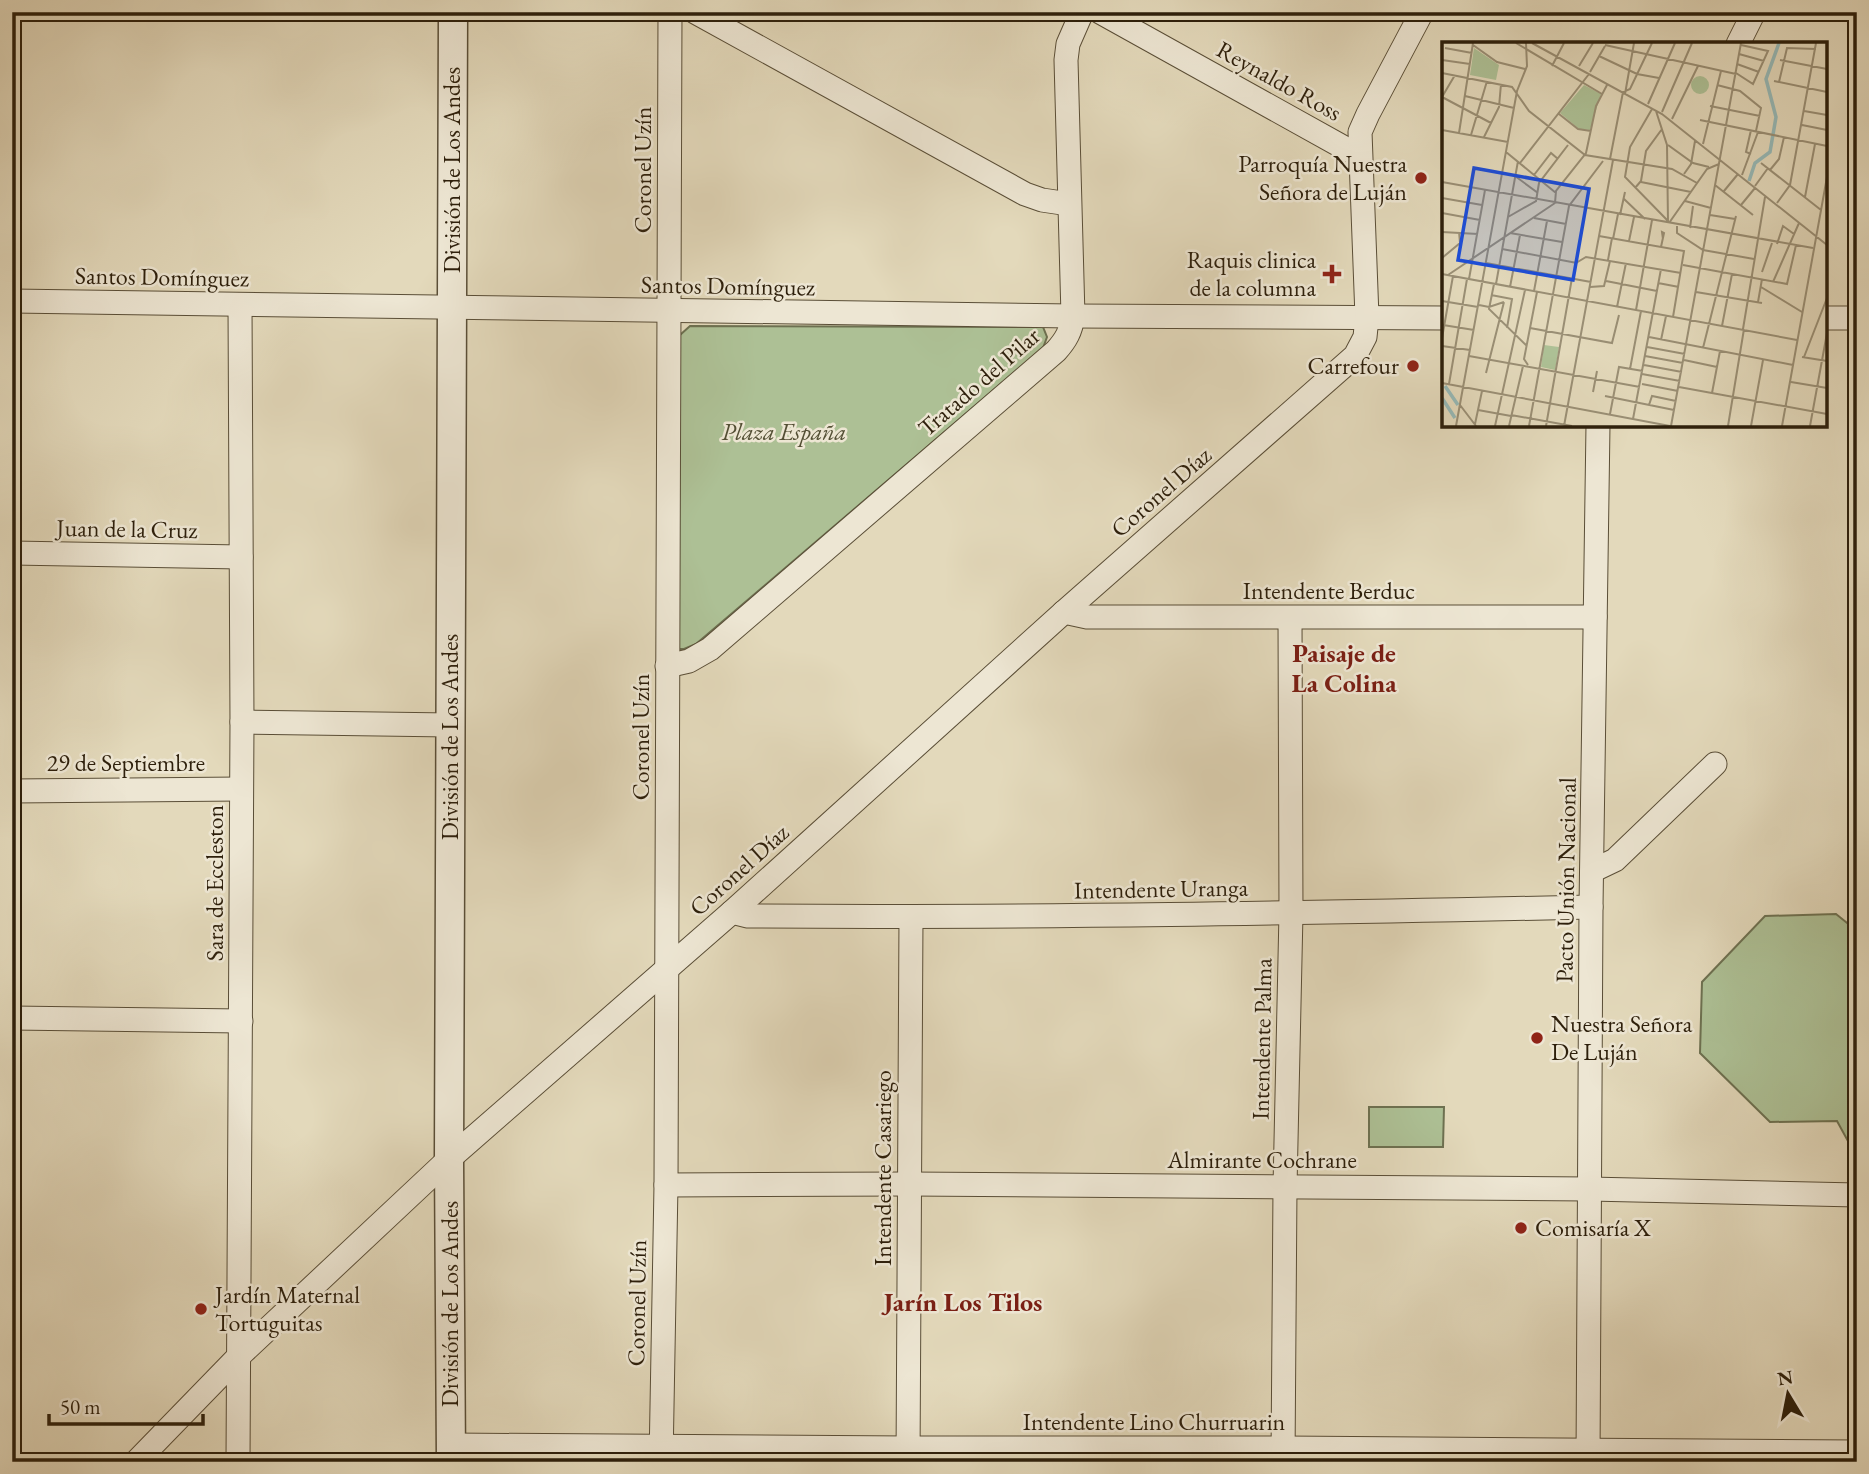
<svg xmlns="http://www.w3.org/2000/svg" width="1869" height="1474" viewBox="0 0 1869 1474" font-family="'EB Garamond',serif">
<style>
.green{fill:#adc095;stroke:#6d7050;stroke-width:2}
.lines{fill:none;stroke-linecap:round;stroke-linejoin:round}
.minor-casing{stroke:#5a4e37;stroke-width:25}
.tertiary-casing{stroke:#5a4e37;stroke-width:31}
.minor{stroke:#ede6d3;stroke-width:23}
.tertiary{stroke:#ede6d3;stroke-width:28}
.poi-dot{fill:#8f2418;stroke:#ede6d3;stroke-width:2.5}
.labels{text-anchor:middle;stroke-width:5;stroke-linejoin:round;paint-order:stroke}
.street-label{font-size:24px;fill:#2d1f0b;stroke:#ede6d3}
.poi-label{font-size:24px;fill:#2d1f0b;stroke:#ede6d3;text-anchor:end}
.park-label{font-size:24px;font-style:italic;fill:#534f34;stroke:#ede6d3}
.neighbourhood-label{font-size:26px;font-weight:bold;fill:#7a1f14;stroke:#ede6d3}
.inset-river{fill:none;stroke:#96b9b7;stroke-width:3.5}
.inset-road{fill:none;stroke:#9a8f75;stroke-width:2}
.view{fill:#1d4ed8;fill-opacity:0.15;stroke:#1d4ed8;stroke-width:3.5}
.inset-edge{fill:none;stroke:#2d1f0b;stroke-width:3.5}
</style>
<rect width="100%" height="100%" fill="#e3d9bb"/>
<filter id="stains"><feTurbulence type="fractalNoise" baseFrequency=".00286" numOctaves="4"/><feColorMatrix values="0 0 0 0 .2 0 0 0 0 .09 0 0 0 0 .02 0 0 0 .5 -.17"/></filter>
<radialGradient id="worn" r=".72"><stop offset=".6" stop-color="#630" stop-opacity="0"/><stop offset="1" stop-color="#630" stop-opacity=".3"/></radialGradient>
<g class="green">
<polygon points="690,326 1043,327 1047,337 1043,348 696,644 684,649 674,649 680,335"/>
<polygon points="1836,914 1857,931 1857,1136 1849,1143 1837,1121 1770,1122 1700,1053 1702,982 1765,916"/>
<polygon points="1369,1107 1444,1107 1443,1147 1369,1147"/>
</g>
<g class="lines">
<defs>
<g id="minor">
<polyline points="695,12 1025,194 1042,200 1069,204"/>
<polyline points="1100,12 1359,156"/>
<polyline points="1738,44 1754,12"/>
<polyline points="12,301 1073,316 1444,318"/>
<polyline points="1825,318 1857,318"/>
<polyline points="12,553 241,557"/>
<polyline points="1064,612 1087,617 1595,617"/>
<path d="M 667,666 L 689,661 L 710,649 L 1056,351 C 1066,340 1071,331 1073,316 L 1066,60 L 1068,44 L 1082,12"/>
<polyline points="242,722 450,725"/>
<polyline points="12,791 241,789"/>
<polyline points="1592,871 1615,860 1715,764"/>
<path d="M 732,912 L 748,916 C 1029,918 1310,913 1591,907"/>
<polyline points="12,1018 241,1021"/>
<polyline points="666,1185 909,1184 1589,1189 1857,1195"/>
<polyline points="451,1445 908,1448 1283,1448 1857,1452"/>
<polyline points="136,1462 240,1355 449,1159 732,912 1064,612 1355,356 1365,337 1367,317 1360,132 1368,114 1422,12"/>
<polyline points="238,1462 242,722 240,305"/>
<polyline points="661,1462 666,1185 670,12"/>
<polyline points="908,1462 911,918"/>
<polyline points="1283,1462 1285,1187 1291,913 1290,618"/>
<polyline points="1588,1462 1591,907 1598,425"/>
</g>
<polyline id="tertiary" points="451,1462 449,1159 453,12"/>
</defs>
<use href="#minor" class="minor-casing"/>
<use href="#tertiary" class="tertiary-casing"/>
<use href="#minor" class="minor"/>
<use href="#tertiary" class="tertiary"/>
</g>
<g class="poi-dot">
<circle cx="1421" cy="178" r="7"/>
<path d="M1328.5 263.5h7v7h7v7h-7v7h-7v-7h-7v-7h7z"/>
<circle cx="1413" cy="366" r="7"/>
<circle cx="1537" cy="1038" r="7"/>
<circle cx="1521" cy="1228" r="7"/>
<circle cx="201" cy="1309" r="7"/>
</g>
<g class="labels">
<g class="street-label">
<text transform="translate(1279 81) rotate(29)" y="8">Reynaldo Ross</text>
<text transform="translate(452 170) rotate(-90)" y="8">División de Los Andes</text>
<text transform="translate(643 170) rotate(-90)" y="8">Coronel Uzín</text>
<text transform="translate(162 277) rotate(1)" y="8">Santos Domínguez</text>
<text transform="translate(728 286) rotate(1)" y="8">Santos Domínguez</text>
<text transform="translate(979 382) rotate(-41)" y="8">Tratado del Pilar</text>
<text transform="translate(1161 492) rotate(-41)" y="8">Coronel Díaz</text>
<text transform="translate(127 529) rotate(1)" y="8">Juan de la Cruz</text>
<text x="1329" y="599">Intendente Berduc</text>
<text transform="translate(450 737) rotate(-90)" y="8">División de Los Andes</text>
<text transform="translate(641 737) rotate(-90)" y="8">Coronel Uzín</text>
<text x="126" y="771">29 de Septiembre</text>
<text transform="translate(739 870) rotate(-42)" y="8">Coronel Díaz</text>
<text transform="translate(1566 880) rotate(-89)" y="8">Pacto Unión Nacional</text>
<text transform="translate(215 883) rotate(-90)" y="8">Sara de Eccleston</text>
<text transform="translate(1161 889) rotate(-1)" y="8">Intendente Uranga</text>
<text transform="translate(1262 1039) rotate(-89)" y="8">Intendente Palma</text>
<text x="1262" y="1168">Almirante Cochrane</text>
<text transform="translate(883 1168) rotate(-90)" y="8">Intendente Casariego</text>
<text transform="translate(637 1303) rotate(-89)" y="8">Coronel Uzín</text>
<text transform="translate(450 1304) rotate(-90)" y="8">División de Los Andes</text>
<text x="1154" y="1430">Intendente Lino Churruarin</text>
</g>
<g class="poi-label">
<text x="1407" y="172">Parroquía Nuestra<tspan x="1407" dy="28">Señora de Luján</tspan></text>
<text x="1316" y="268">Raquis clinica<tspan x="1316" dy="28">de la columna</tspan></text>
<text x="1399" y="374">Carrefour</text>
<text x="1551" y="1032" text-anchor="start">Nuestra Señora<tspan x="1551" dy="28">De Luján</tspan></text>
<text x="1535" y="1236" text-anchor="start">Comisaría X</text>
<text x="215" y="1303" text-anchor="start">Jardín Maternal<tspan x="215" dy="28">Tortuguitas</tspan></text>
</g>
<g class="park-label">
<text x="784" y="440">Plaza España</text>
</g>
<g class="neighbourhood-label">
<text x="1344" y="662">Paisaje de<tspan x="1344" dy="30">La Colina</tspan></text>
<text x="963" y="1311">Jarín Los Tilos</text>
</g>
</g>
<g transform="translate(1442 42)">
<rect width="385" height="385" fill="#e3d9bb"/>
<path d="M 32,6 L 57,23 L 54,38 L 28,33 ZM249 43a9 9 0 1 1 18 0a9 9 0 1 1-18 0ZM 142,43 L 159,52 L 148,88 L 137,87 L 118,71 ZM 102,303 L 117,305 L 113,328 L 99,325 Z" fill="#adc095"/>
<path class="inset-river" d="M 307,139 L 313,121 L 328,110 L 334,75 L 324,37 L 337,1M 3,344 L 16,363M 0,356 L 13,376"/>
<path class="inset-road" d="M 74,1 L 160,52M 90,1 L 220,72 L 385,203M 31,3 L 55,20 L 83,27M 163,3 L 294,32M 3,6 L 30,11M 297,12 L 322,19M 157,14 L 195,32 L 217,36M 0,18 L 28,22M 338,18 L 385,27M 295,22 L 317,30M 110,24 L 122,1M 137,24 L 151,1M 148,30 L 163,4M 0,31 L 70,45 L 87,69 L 143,113 L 230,127 L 255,141M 294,31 L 311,42 L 326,9 L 299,3M 332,39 L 385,50M 337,40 L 345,6 L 374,7M 275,43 L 298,49 L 319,66 L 314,89M 183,52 L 192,1M 23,54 L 72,66M 0,55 L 49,81M 0,55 L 13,33M 206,62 L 233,1M 268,64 L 318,74M 210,67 L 188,105 L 183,135 L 226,179M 214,69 L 225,103 L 226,181M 362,69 L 385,73M 220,70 L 250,1M 117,72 L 136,87 L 149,89M 230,77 L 256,24M 258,78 L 385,104M 360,83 L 385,88M 0,88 L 66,100M 17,91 L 31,1M 29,93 L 45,39M 42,95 L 57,65 L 59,42M 261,102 L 279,29M 226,103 L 251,121 L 267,125M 64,110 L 114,151M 309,112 L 304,110 L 309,88M 168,117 L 181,50 L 188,47 L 210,1M 78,121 L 147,32M 319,121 L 379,168M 328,128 L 337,117 L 342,95M 242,132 L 249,122 L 253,99M 92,133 L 109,111 L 116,117M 300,133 L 316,90M 73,134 L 96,151M 0,140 L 371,206M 199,140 L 249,150M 273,143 L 311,173M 313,144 L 326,126M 193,146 L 199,139 L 204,109 L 220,87M 282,149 L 296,132M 363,155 L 373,102M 0,156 L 40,163M 181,156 L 203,177M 243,159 L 269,166M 113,161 L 114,149 L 144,111 L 154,64 L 165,43M 335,161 L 348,143 L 374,1M 299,163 L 313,146M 0,171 L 38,178M 178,173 L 183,150M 268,173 L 293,177M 66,175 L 94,159 L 97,141 L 126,103M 92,176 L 124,182M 227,181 L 265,127 L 277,122M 235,184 L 235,191 L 261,208 L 312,217M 248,186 L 251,164M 0,190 L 36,192M 68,191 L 120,200M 157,194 L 242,209 L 231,275M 171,197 L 176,172M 187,199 L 192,175M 335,202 L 341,184 L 352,192M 219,205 L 222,191 L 220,190 L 221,197M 60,207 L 135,221M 0,216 L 18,201 L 17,190M 166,218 L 170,196M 44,221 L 149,240M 134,221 L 144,215 L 239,231M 241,223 L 345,242 L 354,203M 320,230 L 330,201M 0,232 L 355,298M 6,233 L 113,161M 27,237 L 43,148M 164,239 L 215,249M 331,240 L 357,181M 216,241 L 237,245M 52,242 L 47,267 L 85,304M 54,242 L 76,119M 68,245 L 78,193M 148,245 L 162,244 L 168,219M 319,245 L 360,270M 92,249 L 105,179M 254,250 L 320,261M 49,253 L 70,257 L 65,286M 0,259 L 36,265M 316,260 L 320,237M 37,263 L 47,265 L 62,260M 175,265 L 184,221M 194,268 L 210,178M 1,283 L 32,288M 280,284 L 290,232M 88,286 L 170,301 L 177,273M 301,287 L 323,155M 207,295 L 351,323M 0,296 L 11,234M 219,298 L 224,274M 0,304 L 28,308M 205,305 L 243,312M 261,306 L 294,174M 27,314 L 198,345M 203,314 L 241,321M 360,315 L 385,319M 362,315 L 385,256M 242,318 L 275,325M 86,323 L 82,317 L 95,250M 202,323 L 240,330M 188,327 L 199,269M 44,331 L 62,260M 200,332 L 238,339M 349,340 L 385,346M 0,341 L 228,384M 7,342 L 25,237M 200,342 L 236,349M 237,345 L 385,372M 151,350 L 155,329M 270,351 L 278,309M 163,354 L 232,368M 18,363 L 34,384M 207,363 L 210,354 L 234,359M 36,368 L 69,374M 168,372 L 177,325 L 201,329M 69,373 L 130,384M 191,377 L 219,227M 33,382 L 40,349M 14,384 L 75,49 L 85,24 L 84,1M 53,384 L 83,248M 67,384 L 81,324M 87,384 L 127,164 L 161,119M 104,384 L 130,236M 122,384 L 171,118M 229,384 L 299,1M 286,384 L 302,287M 309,384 L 321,318M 340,384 L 385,135M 368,384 L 385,291"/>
<path class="view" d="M 32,126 L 147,147 L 131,238 L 16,218 Z"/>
<rect width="385" height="385" class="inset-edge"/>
</g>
<rect width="1869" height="1474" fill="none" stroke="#e3d9bb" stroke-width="42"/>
<rect x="14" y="14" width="1841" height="1446" fill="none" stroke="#2d1f0b" stroke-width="3.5"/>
<rect x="21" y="21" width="1827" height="1432" fill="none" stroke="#2d1f0b" stroke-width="2"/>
<g transform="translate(1788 1394) rotate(350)" stroke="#ede6d3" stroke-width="5" paint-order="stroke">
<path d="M0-5L12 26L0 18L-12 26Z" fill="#2d1f0b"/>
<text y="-10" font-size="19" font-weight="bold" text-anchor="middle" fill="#2d1f0b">N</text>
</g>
<path d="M49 1414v10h154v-10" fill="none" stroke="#2d1f0b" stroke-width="3.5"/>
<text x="60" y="1414" font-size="21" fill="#2d1f0b" stroke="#ede6d3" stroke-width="5" paint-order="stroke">50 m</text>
<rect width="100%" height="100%" filter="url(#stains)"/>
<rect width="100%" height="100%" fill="url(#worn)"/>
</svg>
